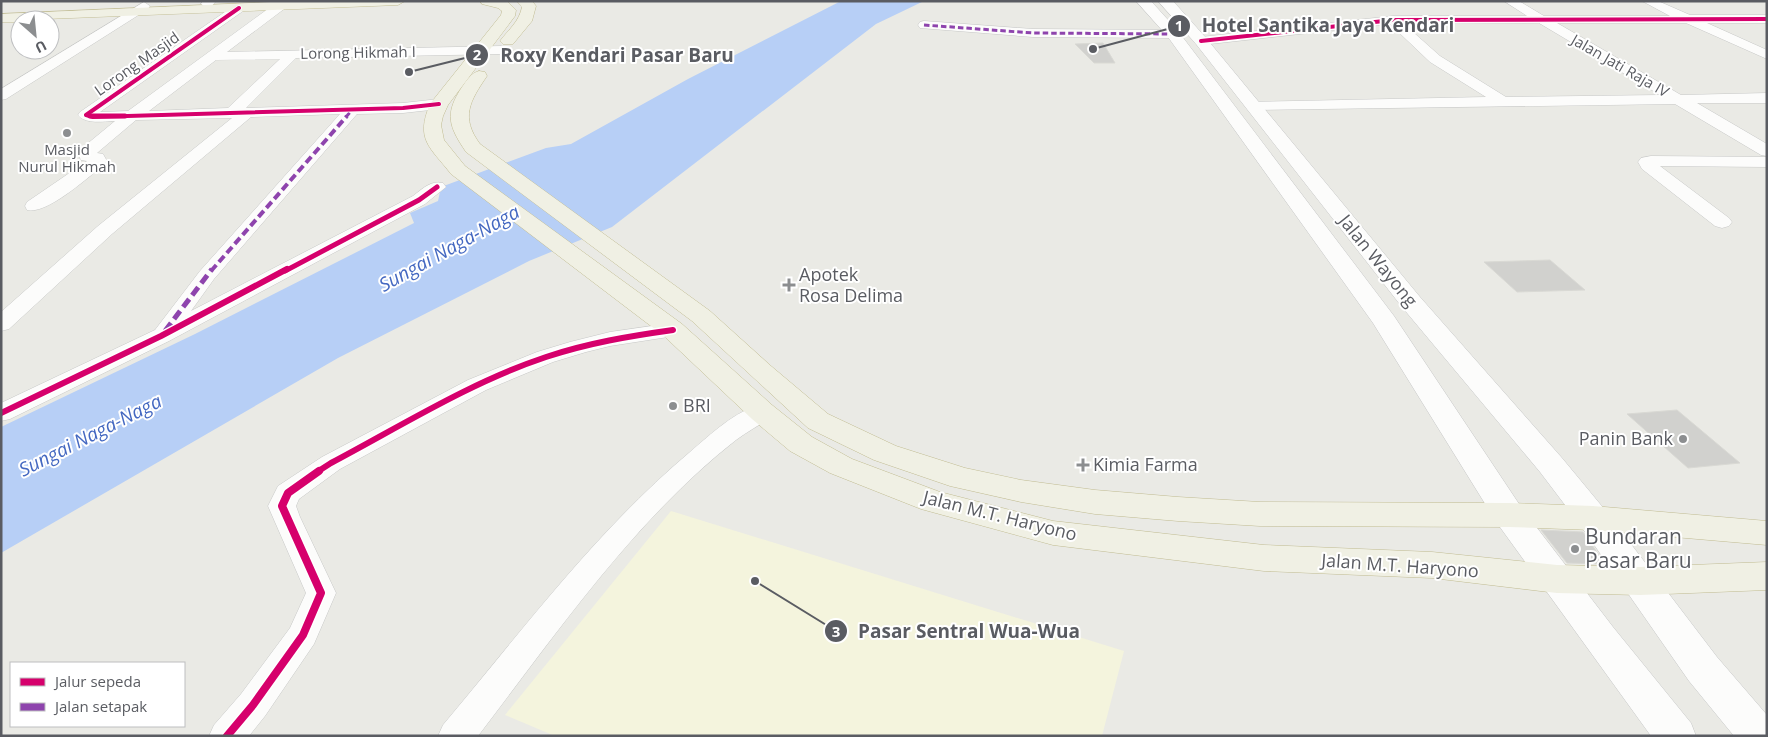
<svg xmlns="http://www.w3.org/2000/svg" width="1768" height="737" viewBox="0 0 1768 737" font-family="'Open Sans',sans-serif">
<style>
.commercial{fill:#f4f4dd}
.water{fill:#b7cff6}
.building{fill:#d1d1ce;stroke:#d9d9d4}
.lines{fill:none;stroke-linecap:round;stroke-linejoin:round}
.minor-casing{stroke:#c7c8c7;stroke-width:1}
.secondary-casing{stroke:#c5c6c6;stroke-width:1}
.trunk-casing{stroke:#c1bc92;stroke-width:1}
.minor{fill:#fcfcfb;fill-rule:evenodd}
.secondary{fill:#fcfcfb;fill-rule:evenodd}
.trunk{fill:#f0f0e4;fill-rule:evenodd}
.quiet-far2{stroke:#8e44ad;stroke-width:3;stroke-dasharray:5.5 3;stroke-linecap:butt}
.quiet-far1{stroke:#8e44ad;stroke-width:4;stroke-dasharray:8 4;stroke-linecap:butt}
.quiet{stroke:#8e44ad;stroke-width:5;stroke-dasharray:10 5;stroke-linecap:butt}
.cycleway-far3-casing{stroke:#fff;stroke-width:5.5}
.cycleway-far2-casing{stroke:#fff;stroke-width:8}
.cycleway-far1-casing{stroke:#fff;stroke-width:9}
.cycleway-casing{stroke:#fff;stroke-width:11}
.cycleway-far3{stroke:#d6006c;stroke-width:4}
.cycleway-far2{stroke:#d6006c;stroke-width:5}
.cycleway-far1{stroke:#d6006c;stroke-width:6}
.cycleway{stroke:#d6006c;stroke-width:8}
.poi-dot{fill:#8c8e90;stroke:#fff;stroke-width:2}
.labels{text-anchor:middle;stroke-width:4;stroke-linejoin:round;paint-order:stroke}
.far-street-label{font-size:15px;fill:#5a5c62;stroke:#fff}
.far-poi-label{font-size:15px;fill:#5a5c62;stroke:#fff}
.street-label{font-size:18px;fill:#5a5c62;stroke:#fff}
.poi-label{font-size:18px;fill:#5a5c62;stroke:#fff;text-anchor:start}
.water-label{font-size:19px;font-style:italic;fill:#4468c1;stroke:#fff}
.near-poi-label{font-size:21px;fill:#5a5c62;stroke:#fff;text-anchor:start}
.leader{fill:none;stroke:#5a5c62;stroke-width:2}
.callout-dot{fill:#5a5c62;stroke:#fff;stroke-width:2}
.mark-label{font-size:15px;text-anchor:middle;font-weight:bold;fill:#fff}
.callout-label{font-size:19px;text-anchor:middle;font-weight:bold;fill:#5a5c62;stroke:#fff;stroke-width:4;stroke-linejoin:round;paint-order:stroke}
</style>
<rect width="100%" height="100%" fill="#eaeae5"/>
<polygon class="commercial" points="671,511 1124,651 1102,736 555,736 505,715"/>
<polygon class="water" points="841,1 924,1 876,24 612,227 529,261 338,358 1,553 1,427 195,334 414,223 410,213 438,201 441,187 546,148 571,144 688,79"/>
<g class="building">
<polygon points="1103,43 1115,63 1094,63 1075,44"/>
<polygon points="1550,260 1585,290 1517,292 1484,262"/>
<polygon points="1677,410 1740,463 1688,468 1627,414"/>
<polygon points="1541,530 1583,532 1605,564 1567,563"/>
</g>
<g class="lines">
<defs>
<g id="minor">
<polygon points="203,1 216,1 211,7 207,8 201,4"/>
<path d="M 1504,1 L 1519,1 L 1544,16 L 1670,16 L 1642,1 L 1658,1 L 1690,15 L 1767,15 L 1767,23 L 1707,23 L 1767,50 L 1767,59 L 1686,23 L 1557,23 L 1681,95 L 1767,93 L 1767,103 L 1697,103 L 1767,144 L 1767,156 L 1761,155 L 1675,104 L 1253,110 L 1248,108 L 1245,105 L 1248,102 L 1486,97 L 1430,62 L 1390,24 L 1201,45 L 1194,41 L 1201,37 L 1393,16 L 1527,16 ZM 1539,23 L 1660,95 L 1506,97 L 1440,56 L 1404,24 Z"/>
<polygon points="144,2 150,6 148,9 6,99 1,100 1,89"/>
<path d="M 280,2 L 286,6 L 284,9 L 227,52 L 501,46 L 508,50 L 501,54 L 296,58 L 246,108 L 403,103 L 439,99 L 444,101 L 447,104 L 444,107 L 439,109 L 403,113 L 357,114 L 214,279 L 191,311 L 413,196 C 422,189 431,180 443,183 L 446,187 L 425,204 L 169,341 L 10,419 L 1,421 L 1,403 L 155,330 L 200,271 L 340,114 L 251,117 L 112,234 L 9,329 L 1,331 L 1,312 L 98,226 L 232,118 L 136,120 L 97,153 L 103,154 L 107,161 L 104,165 C 88,177 47,215 27,210 L 25,206 L 27,202 L 87,161 L 81,160 L 79,156 L 81,149 L 115,121 C 104,121 86,125 78,115 L 80,112 L 235,5 L 243,5 L 245,8 L 243,11 L 100,112 L 128,111 L 276,3 ZM 280,59 L 228,108 L 149,111 L 216,60 Z"/>
<polygon points="924,21 1033,29 1173,30 1180,34 1173,38 1033,37 920,28 918,25 920,22"/>
<polygon points="1651,156 1767,157 1767,167 1660,166 1729,218 1732,222 1729,226 1722,228 1715,226 1642,169 1638,162 1641,158"/>
<polygon points="673,323 681,325 684,330 681,335 610,346 586,352 553,362 486,390 340,469 299,499 296,506 300,517 336,593 314,644 265,716 249,736 209,736 214,725 241,694 290,628 306,593 268,506 278,486 322,457 468,380 537,352 570,342 610,332"/>
<path d="M 762,404 L 771,406 L 775,412 L 771,418 C 759,425 747,432 736,440 C 634,520 556,634 478,736 L 438,736 L 443,725 C 522,631 596,531 690,452 C 711,434 735,411 762,404 Z"/>
</g>
<g id="secondary">
<polygon points="1136,1 1151,1 1178,31 1394,316 1521,507 1613,627 1691,723 1696,736 1651,736 1497,523 1373,323 1168,37"/>
<polygon points="1158,1 1173,1 1206,38 1420,297 1562,458 1605,510 1717,657 1767,715 1767,736 1734,736 1689,681 1581,526 1540,472 1402,307 1196,44"/>
</g>
<g id="trunk">
<polygon points="294,1 405,1 398,5 20,20 20,22 1,22 1,14"/>
<path d="M 480,1 L 508,2 L 516,10 L 515,16 L 448,105 L 443,116 L 441,125 L 444,140 L 465,166 L 682,324 L 772,405 L 812,437 L 852,459 L 940,492 L 1053,521 L 1264,545 L 1432,552 L 1557,565 L 1640,567 L 1767,562 L 1767,590 L 1640,595 L 1557,593 L 1432,578 L 1264,571 L 1053,545 L 921,509 L 830,473 L 790,451 L 752,419 L 664,336 L 451,174 C 430,147 415,140 430,104 L 501,15 L 502,11 L 498,8 L 482,4 Z"/>
<path d="M 517,1 L 532,1 L 536,6 L 532,21 L 513,44 L 503,44 L 500,41 C 509,29 519,22 522,7 Z"/>
<path d="M 479,71 L 485,72 L 487,76 C 470,101 460,117 480,144 L 710,311 L 771,366 L 828,414 L 896,446 L 965,468 L 1021,480 L 1095,490 L 1178,497 L 1260,502 L 1509,503 L 1593,506 L 1767,521 L 1767,545 L 1593,530 L 1509,527 L 1260,526 L 1178,521 L 1095,514 L 1021,502 L 950,486 L 874,460 L 808,428 L 692,321 L 466,152 C 449,127 444,114 462,87 C 467,80 471,73 479,71 Z"/>
</g>
</defs>
<use href="#minor" class="minor-casing"/>
<use href="#secondary" class="secondary-casing"/>
<use href="#trunk" class="trunk-casing"/>
<use href="#minor" class="minor"/>
<use href="#secondary" class="secondary"/>
<use href="#trunk" class="trunk"/>
<g class="quiet-far2">
<polyline points="924,25 1033,33 1173,34"/>
<polyline points="346,117 352,110"/>
</g>
<polyline class="quiet-far1" points="211,271 347,116"/>
<polyline class="quiet" points="165,331 212,269"/>
<defs>
<g id="cycleway-far3">
<polyline points="239,8 86,115 93,117 403,108 439,104"/>
<polyline points="1201,41 1393,20 1767,19"/>
</g>
<g id="cycleway-far2">
<polyline points="90,116 125,116"/>
<polyline points="285,271 419,200 437,187"/>
</g>
<g id="cycleway-far1">
<polyline points="1,413 161,336 287,269"/>
<path d="M 317,472 L 331,463 C 401,426 471,382 546,357 C 588,343 630,336 673,330"/>
</g>
<polyline id="cycleway" points="227,736 253,705 303,635 321,593 282,506 288,493 319,471"/>
</defs>
<use href="#cycleway-far3" class="cycleway-far3-casing"/>
<use href="#cycleway-far2" class="cycleway-far2-casing"/>
<use href="#cycleway-far1" class="cycleway-far1-casing"/>
<use href="#cycleway" class="cycleway-casing"/>
<use href="#cycleway-far3" class="cycleway-far3"/>
<use href="#cycleway-far2" class="cycleway-far2"/>
<use href="#cycleway-far1" class="cycleway-far1"/>
<use href="#cycleway" class="cycleway"/>
</g>
<g class="poi-dot">
<circle cx="67" cy="133" r="5"/>
<path d="M786.5 277.5h5v5h5v5h-5v5h-5v-5h-5v-5h5z"/>
<circle cx="673" cy="406" r="5"/>
<circle cx="1683" cy="439" r="5"/>
<path d="M1080.5 457.5h5v5h5v5h-5v5h-5v-5h-5v-5h5z"/>
<circle cx="1575" cy="549" r="5"/>
</g>
<g class="labels">
<g class="far-street-label">
<text transform="translate(358 53) rotate(-1)" y="5">Lorong Hikmah I</text>
<text transform="translate(137 64) rotate(-35)" y="5">Lorong Masjid</text>
<text transform="translate(1620 66) rotate(30)" y="5">Jalan Jati Raja IV</text>
</g>
<g class="far-poi-label">
<text x="67" y="155">Masjid<tspan x="67" dy="17">Nurul Hikmah</tspan></text>
</g>
<g class="street-label">
<text transform="translate(1378 261) rotate(51)" y="6">Jalan Wayong</text>
<text transform="translate(1000 516) rotate(14)" y="6">Jalan M.T. Haryono</text>
<text transform="translate(1400 566) rotate(4)" y="6">Jalan M.T. Haryono</text>
</g>
<g class="poi-label">
<text x="799" y="281">Apotek<tspan x="799" dy="21">Rosa Delima</tspan></text>
<text x="683" y="412">BRI</text>
<text x="1673" y="445" text-anchor="end">Panin Bank</text>
<text x="1093" y="471">Kimia Farma</text>
</g>
<g class="water-label">
<text transform="translate(449 248) rotate(-29)" y="7">Sungai Naga-Naga</text>
<text transform="translate(90 435) rotate(-27)" y="7">Sungai Naga-Naga</text>
</g>
<g class="near-poi-label">
<text x="1585" y="544">Bundaran<tspan x="1585" dy="24">Pasar Baru</tspan></text>
</g>
</g>
<path class="leader" d="M1093 49L1179 26M409 72L477 55M755 581L836 631"/>
<g class="callout-dot">
<circle cx="1093" cy="49" r="5"/>
<circle cx="409" cy="72" r="5"/>
<circle cx="755" cy="581" r="5"/>
<circle cx="1179" cy="26" r="12"/>
<circle cx="477" cy="55" r="12"/>
<circle cx="836" cy="631" r="12"/>
</g>
<g class="mark-label">
<text x="1179" y="31">1</text>
<text x="477" y="60">2</text>
<text x="836" y="637">3</text>
</g>
<g class="callout-label">
<text x="1328" y="32">Hotel Santika Jaya Kendari</text>
<text x="617" y="62">Roxy Kendari Pasar Baru</text>
<text x="969" y="638">Pasar Sentral Wua-Wua</text>
</g>
<rect width="1768" height="737" fill="none" stroke="#5a5c62" stroke-width="5"/>
<rect x="10" y="662" width="175" height="65" fill="#ffffff" stroke="#bdbec0"/>
<rect x="20" y="678" width="25" height="8" fill="#d6006c" stroke="#bdbec0"/>
<text x="55" y="687" font-size="15" fill="#5a5c62">Jalur sepeda</text>
<rect x="20" y="703" width="25" height="8" fill="#8e44ad" stroke="#bdbec0"/>
<text x="55" y="712" font-size="15" fill="#5a5c62">Jalan setapak</text>
<g transform="translate(35 35) rotate(153)"><circle r="24" fill="#ffffff" stroke="#bdbec0"/>
<path d="M0-4L9 19L0 12L-9 19Z" fill="#8c8e90"/>
<text y="-8" font-size="14" font-weight="bold" text-anchor="middle" fill="#5a5c62">U</text>
</g>
</svg>
